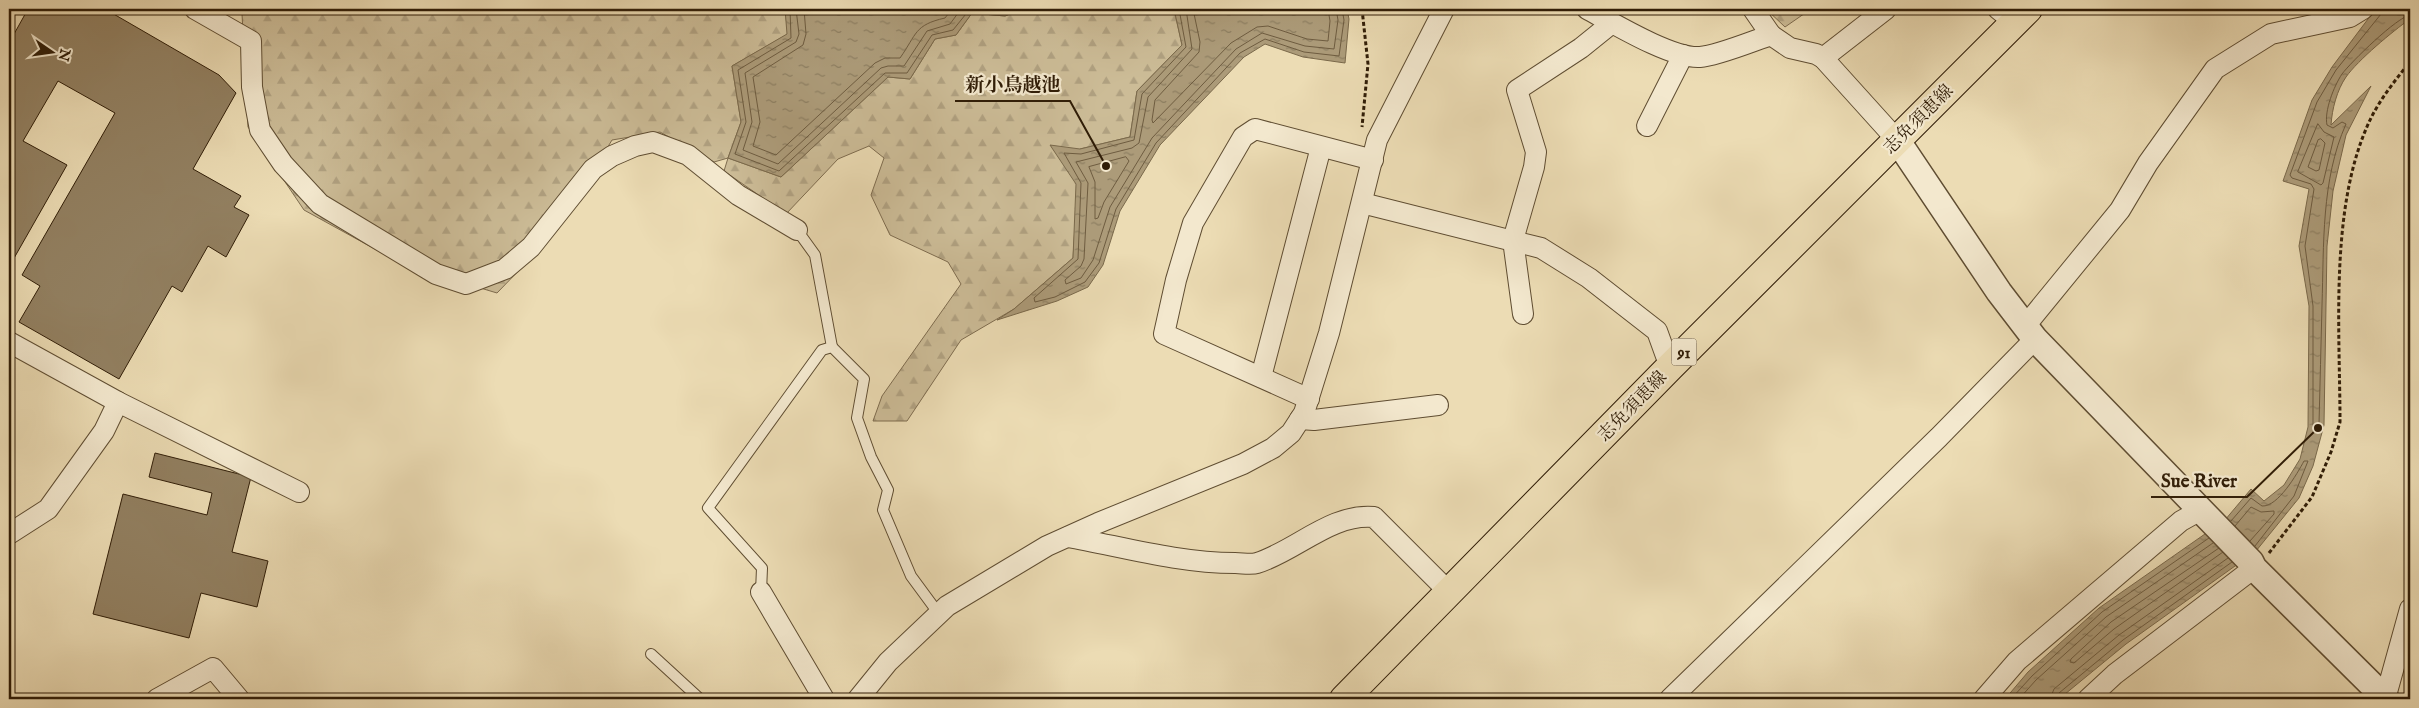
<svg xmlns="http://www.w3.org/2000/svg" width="2419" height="708" viewBox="0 0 2419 708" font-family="'IM FELL English','Noto Serif JP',serif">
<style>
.forest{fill:url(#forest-firs);stroke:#7e6c4f}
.water{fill:url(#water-ripples);stroke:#7a694b}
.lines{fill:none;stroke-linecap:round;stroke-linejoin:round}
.shore{stroke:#6e5c40;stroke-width:1}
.building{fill:#928061;stroke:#301d07}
.service-casing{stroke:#5f4d32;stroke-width:12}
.minor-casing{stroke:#5f4d32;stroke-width:22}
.tertiary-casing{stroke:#5f4d32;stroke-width:28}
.primary-casing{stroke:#301d07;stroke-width:30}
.path{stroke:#301d07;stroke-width:3;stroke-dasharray:4 2.5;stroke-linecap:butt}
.service{stroke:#f3e8ce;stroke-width:10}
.minor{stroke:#f3e8ce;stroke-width:20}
.tertiary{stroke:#f3e8ce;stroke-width:25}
.primary{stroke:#ecdcb4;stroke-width:28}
.labels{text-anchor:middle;stroke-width:4.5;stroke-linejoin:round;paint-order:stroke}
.shield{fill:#f3e8ce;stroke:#6a5a43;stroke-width:1}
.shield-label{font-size:16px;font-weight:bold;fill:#301d07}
.street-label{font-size:18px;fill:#301d07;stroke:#f3e8ce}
.leader{fill:none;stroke:#301d07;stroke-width:2}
.callout-dot{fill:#301d07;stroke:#f3e8ce;stroke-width:2}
.callout-label{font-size:19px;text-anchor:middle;font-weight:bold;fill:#301d07;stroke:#f3e8ce;stroke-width:4.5;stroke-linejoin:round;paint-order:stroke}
</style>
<defs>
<pattern id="forest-firs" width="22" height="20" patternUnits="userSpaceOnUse" patternTransform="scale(1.25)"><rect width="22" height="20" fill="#ccbc97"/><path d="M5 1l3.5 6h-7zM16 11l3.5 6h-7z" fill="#b0a181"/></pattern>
<pattern id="water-ripples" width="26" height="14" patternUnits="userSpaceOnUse" patternTransform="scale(1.25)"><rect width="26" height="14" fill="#ac9b79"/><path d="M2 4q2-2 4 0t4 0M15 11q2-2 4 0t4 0" fill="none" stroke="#8c7e61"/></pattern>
</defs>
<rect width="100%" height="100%" fill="#ecdcb4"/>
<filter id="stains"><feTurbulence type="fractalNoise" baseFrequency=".004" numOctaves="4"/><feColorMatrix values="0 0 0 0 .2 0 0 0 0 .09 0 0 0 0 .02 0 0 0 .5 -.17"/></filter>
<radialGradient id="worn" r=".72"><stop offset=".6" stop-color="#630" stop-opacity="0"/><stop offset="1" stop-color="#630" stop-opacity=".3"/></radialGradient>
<g class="forest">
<polygon points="244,9 785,9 788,34 732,66 741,122 728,158 781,177 888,77 910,79 935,39 956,35 972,13 1005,16 1023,9 1174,9 1182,45 1137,91 1130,137 1080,149 1073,258 1014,309 961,340 907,421 873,421 882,396 961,284 948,262 890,235 871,195 884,158 869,146 838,159 786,214 724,171 728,158 714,162 660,132 612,140 557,231 497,293 404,265 304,210 248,127 242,14"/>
<polygon points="1766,9 1811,9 1785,27"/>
</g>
<g class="water">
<polygon points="785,9 1023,9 1005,16 972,13 956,35 935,39 910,79 888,77 781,177 728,158 741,122 732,66 787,34"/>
<polygon points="1174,9 1347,9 1349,19 1345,63 1303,57 1265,44 1244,57 1160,145 1120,211 1103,265 1088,287 1057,301 997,320 1014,309 1073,258 1076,184 1050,145 1080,149 1130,137 1137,91 1182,45"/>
<path d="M 2379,9 L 2410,9 L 2410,19 C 2393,31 2358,60 2346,77 C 2337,90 2332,109 2331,125 L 2371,86 L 2346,135 L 2333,191 L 2327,246 L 2324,425 L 2313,466 L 2299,498 L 2256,551 L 2126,644 L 2059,699 L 2005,699 L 2028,672 L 2099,608 L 2225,520 L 2251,489 L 2264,501 L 2284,485 L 2300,459 L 2308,427 L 2309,306 L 2299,246 L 2309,189 L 2283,181 L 2312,100 L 2332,67 L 2371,15 Z"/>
</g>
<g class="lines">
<g class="shore">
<polyline points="790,9 791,38 738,70 746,122 735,154 779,171 885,73 907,73 932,35 953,30 970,9"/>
<polyline points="796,9 799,34 796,42 745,73 752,122 743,150 778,164 881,68 888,66 904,66 927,31 950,24 961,9"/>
<path d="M 804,9 L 806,34 L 803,45 L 753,77 L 760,122 L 753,146 L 776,155 L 875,63 L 885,58 L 900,58 C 917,34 914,25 945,18 L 952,9"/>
<polyline points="1179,9 1186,47 1142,94 1134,140 1081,154 1064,153 1081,183 1078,259 1034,298 1035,302 1055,297 1085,282 1099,263 1116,209 1156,143 1240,53 1265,39 1304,52 1339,56 1344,20 1342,9"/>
<polyline points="1186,9 1192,49 1148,97 1139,143 1132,148 1076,162 1088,183 1084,259 1081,266 1065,280 1066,284 1081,278 1093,260 1110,207 1152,138 1236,49 1262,33 1305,46 1334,49 1338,20 1336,9"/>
<polyline points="1193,9 1200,42 1199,52 1155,100 1152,120 1153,123 1231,43 1257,27 1268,26 1307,39 1328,41 1330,21 1328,9"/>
<path d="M 2382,9 L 2381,14 L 2336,70 L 2317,102 L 2290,175 L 2292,178 L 2311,184 L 2314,189 L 2305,246 L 2313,306 L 2313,428 L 2315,430 L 2319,424 C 2320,384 2321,345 2322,305 C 2324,245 2321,180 2346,124 L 2342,122 L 2333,128 L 2327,125 C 2324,111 2334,86 2342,74 C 2351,62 2397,17 2410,15"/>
<polygon points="2318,124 2324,132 2334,137 2323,183 2321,185 2298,172"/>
<polygon points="2321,139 2325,143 2319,170 2316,171 2308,167 2318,140"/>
<polygon points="1126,157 1129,161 1104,202 1098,218 1095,219 1095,182 1089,167"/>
<path d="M 2231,521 L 2251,498 L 2262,506 C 2278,507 2297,474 2304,461 L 2308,461 L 2294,496 L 2255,546"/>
<polyline points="2235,526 2251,507 2261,512 2274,511 2274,514 2250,541"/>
<polyline points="2219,548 2111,622 2071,659 2070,662 2074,663 2114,629 2223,552"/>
<polyline points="2011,699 2032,676 2102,612 2209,538"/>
<polyline points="2019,699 2036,680 2106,617 2213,543"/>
<polyline points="2050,699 2054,689 2119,635 2228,558"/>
<polyline points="2057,699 2059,693 2123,640 2232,562"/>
</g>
</g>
<g class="building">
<polygon points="28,9 105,9 219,75 236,93 193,169 241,196 234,207 249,215 226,257 208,246 182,292 172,286 119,379 19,322 40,286 22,275 115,113 58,81 23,141 67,165 9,267 9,43"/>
<polygon points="155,453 251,477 232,552 268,561 257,607 201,593 189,638 93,614 123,494 207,515 212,493 149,477"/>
</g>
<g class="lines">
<defs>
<g id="service">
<polyline points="797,230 815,255 832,347"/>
<polyline points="761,592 762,568 708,508 822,350 832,347 864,379 857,418 871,457 888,490 883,510 911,576 939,614"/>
<polyline points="651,654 700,699"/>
</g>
<g id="minor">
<polyline points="195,9 251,41 252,87 260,130 283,164 320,204 436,274 466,284 505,269 531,247 593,169 612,156 635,146 653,142 688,155 738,195 797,230"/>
<path d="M 1587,9 C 1613,23 1672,59 1700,57 C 1717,56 1753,41 1771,35 L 1790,48 L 1816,54 L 1823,58 L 1897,140"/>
<polyline points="1753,9 1771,35"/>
<polyline points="1998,9 2014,22"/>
<polyline points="1823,58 1886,9"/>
<polyline points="1647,126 1683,55"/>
<polyline points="1362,203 1541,248 1589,278 1657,331 1670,367"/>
<polyline points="1523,314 1513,240 1534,167 1536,152 1517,90 1581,48 1612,23"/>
<polyline points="2026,325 2120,210 2148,163 2215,69 2271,34 2350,17 2363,9"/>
<polyline points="9,342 118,402 104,431 48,509 9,534"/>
<polyline points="1261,377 1321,147"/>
<polyline points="1309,399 1164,334 1176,280 1193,223 1243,137 1255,129 1373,160"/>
<polyline points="118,402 299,492"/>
<polyline points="1300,419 1314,420 1438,405"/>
<path d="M 1068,537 C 1123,547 1179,563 1235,563 C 1242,563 1251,565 1257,563 C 1296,551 1331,513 1374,517 L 1450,593"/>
<polyline points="761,592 824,699"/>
<polyline points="157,699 213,668 239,699"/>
<polyline points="858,699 888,662 947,606 1047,546 1098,523 1243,464 1273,448 1291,433 1304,413 1329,333 1377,140 1444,9"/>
<polyline points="1670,699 1939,437 2035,339"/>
<polyline points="1984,699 2017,661 2181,521 2199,511"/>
<polyline points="2088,699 2115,674 2254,568"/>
<polyline points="2385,699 2410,609"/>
</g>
<polyline id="tertiary" points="1897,140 1999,292 2035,339 2251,562 2254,568 2386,699"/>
<polyline id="primary" points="1344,699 1670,367 2028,9"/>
</defs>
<use href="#service" class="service-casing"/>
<use href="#minor" class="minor-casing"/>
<use href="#tertiary" class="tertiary-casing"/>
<use href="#primary" class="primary-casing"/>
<g class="path">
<polyline points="1362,9 1368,64 1362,127"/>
<path d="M 2269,553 L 2312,497 L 2331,452 L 2340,422 C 2340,328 2329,204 2371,118 C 2381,98 2396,79 2410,62"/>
</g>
<use href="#service" class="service"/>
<use href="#minor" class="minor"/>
<use href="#tertiary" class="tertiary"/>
<use href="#primary" class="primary"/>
</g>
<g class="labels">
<rect class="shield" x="1671.5" y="338.5" width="25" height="27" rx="4"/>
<g class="shield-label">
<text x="1684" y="358">91</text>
</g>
<g class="street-label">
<text transform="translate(1918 119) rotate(-45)" y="6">志免須恵線</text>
<text transform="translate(1632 406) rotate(-46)" y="6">志免須恵線</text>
</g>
</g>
<path class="leader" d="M1106 166L1070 101H955M2318 428L2247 497H2151"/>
<g class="callout-dot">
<circle cx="1106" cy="166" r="5"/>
<circle cx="2318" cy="428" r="5"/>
</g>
<g class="callout-label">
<text x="1013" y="91">新小鳥越池</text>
<text x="2199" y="487">Sue River</text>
</g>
<rect width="2419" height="708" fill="none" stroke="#ecdcb4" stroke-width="30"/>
<rect x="10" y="10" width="2399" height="688" fill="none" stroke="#301d07" stroke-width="2.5"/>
<rect x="15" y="15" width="2389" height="678" fill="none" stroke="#301d07"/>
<g transform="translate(52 52) rotate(103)" stroke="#f3e8ce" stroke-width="4" paint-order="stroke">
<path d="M0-4L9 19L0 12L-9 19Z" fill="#301d07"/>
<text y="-8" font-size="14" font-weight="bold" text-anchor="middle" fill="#301d07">N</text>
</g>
<rect width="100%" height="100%" filter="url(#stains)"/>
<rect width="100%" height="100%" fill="url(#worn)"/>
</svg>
